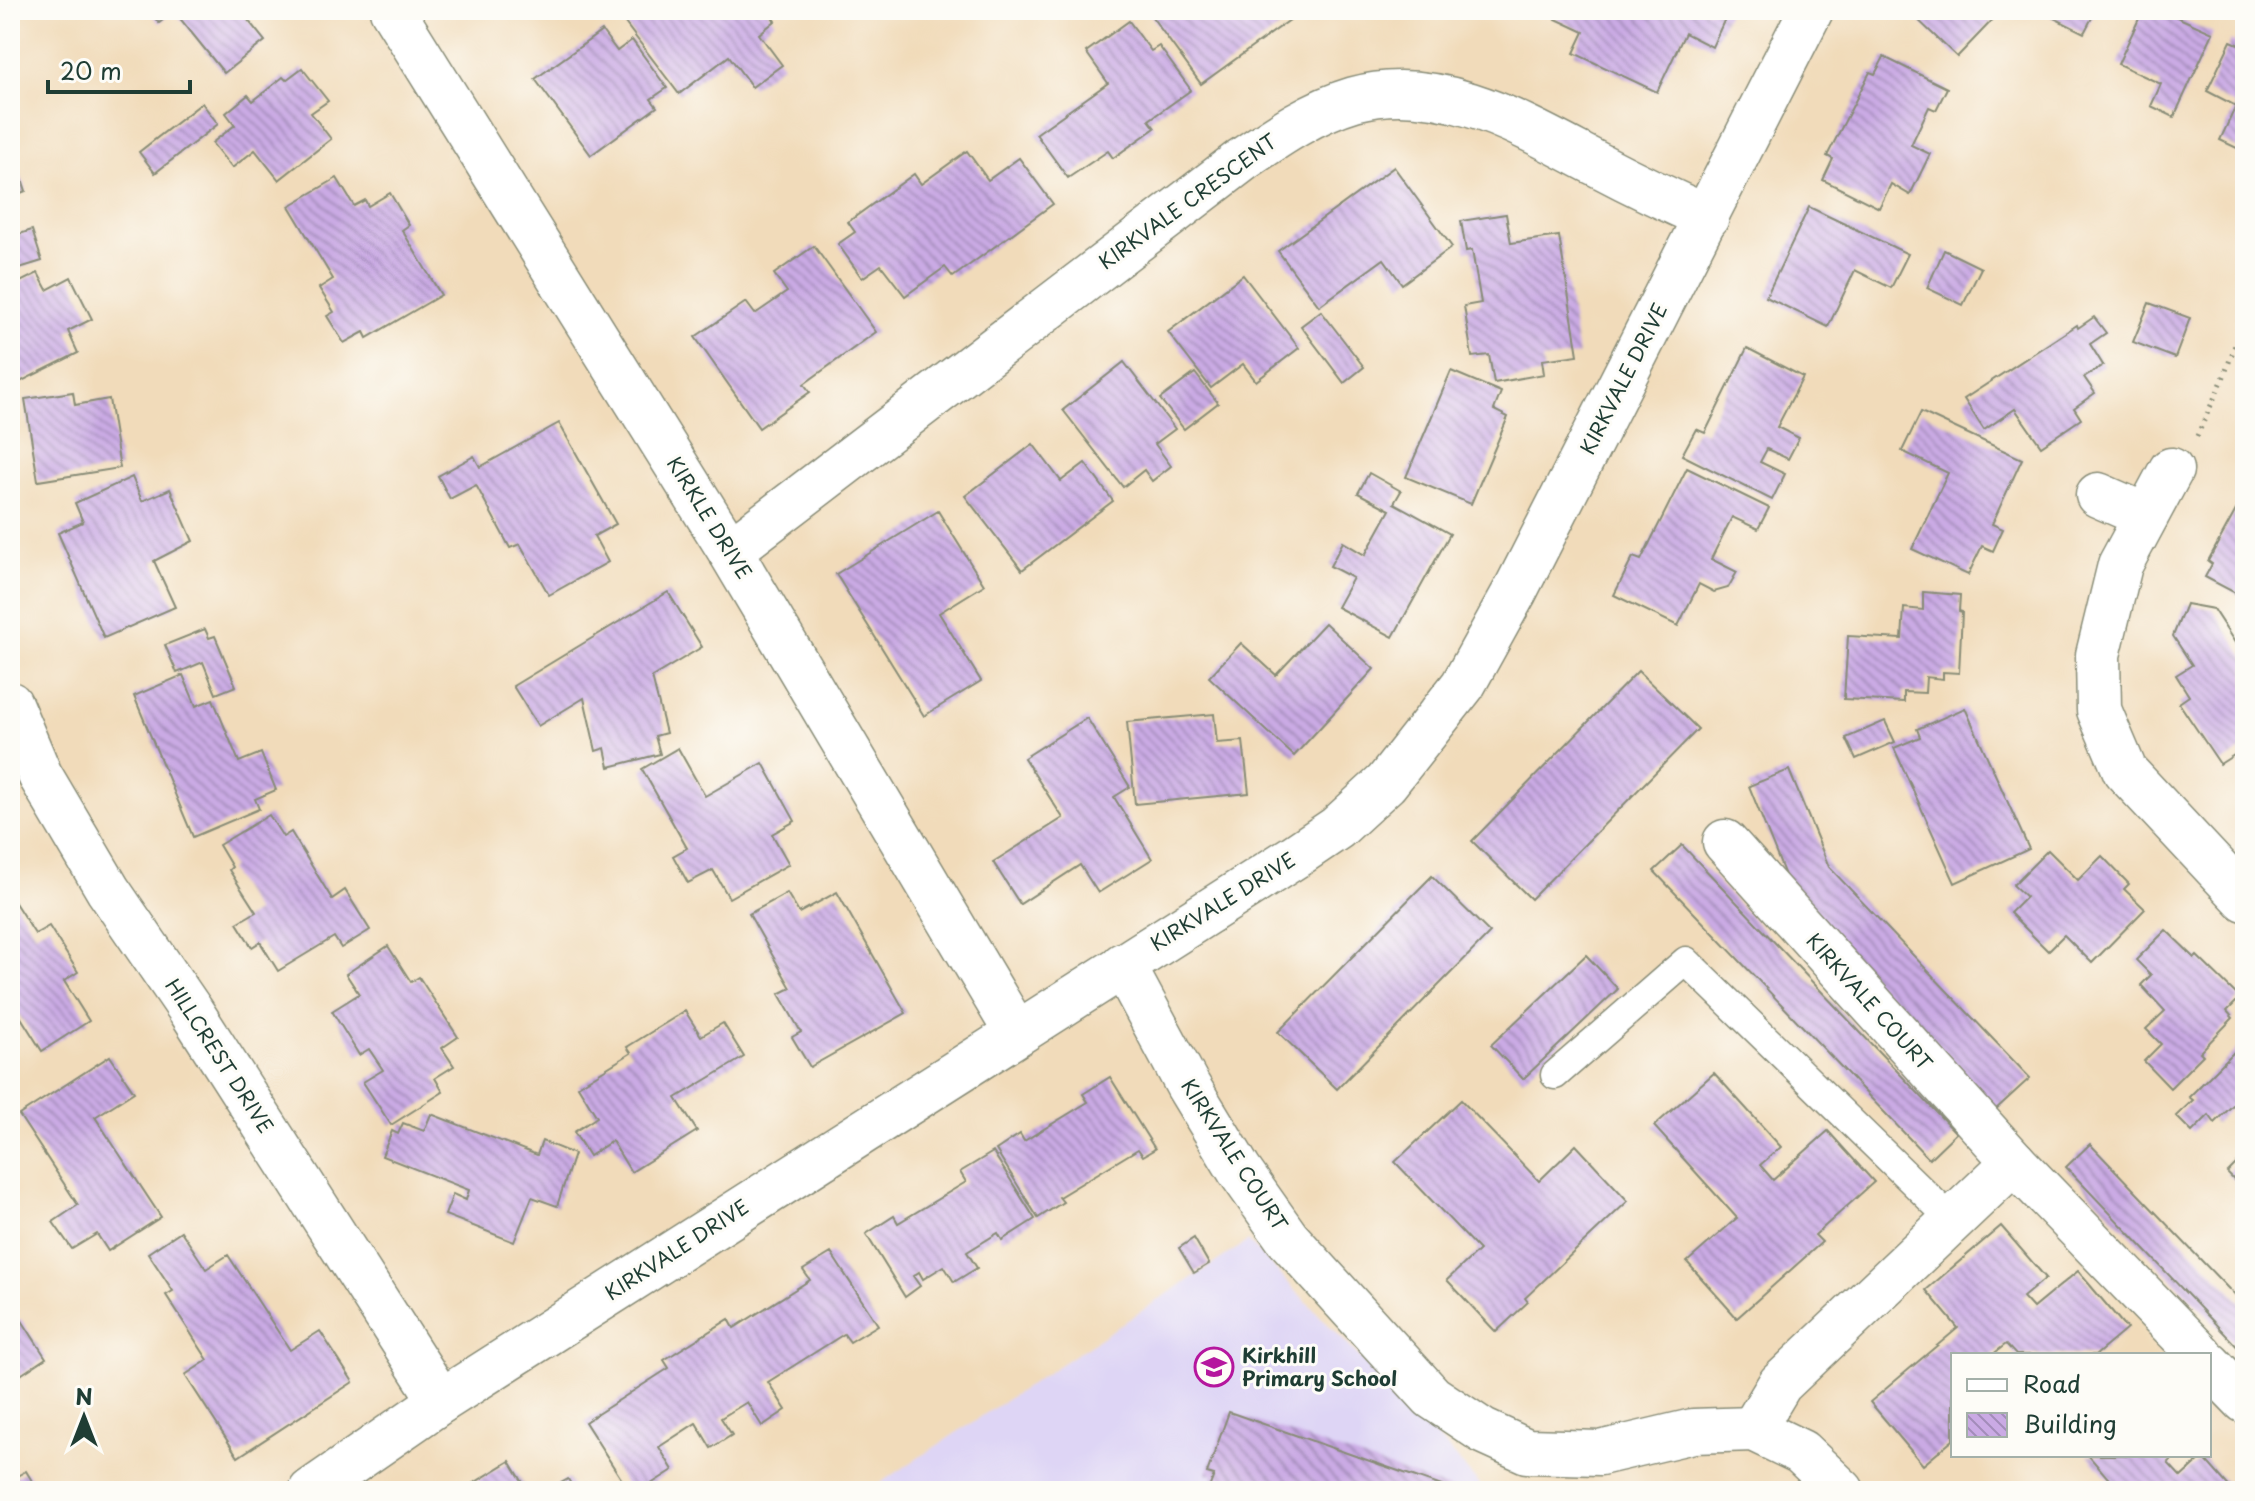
<svg xmlns="http://www.w3.org/2000/svg" width="2255" height="1501" viewBox="0 0 2255 1501" font-family="'Playpen Sans',sans-serif">
<style>
.built{fill:#ded5f5}
.building{fill:url(#building-back-hatch)}
.lines{fill:none;stroke-linecap:round;stroke-linejoin:round}
.service-casing{stroke:#888c77;stroke-width:31}
.minor-casing{stroke:#888c77;stroke-width:47}
.path{stroke:#888c77;stroke-width:5;stroke-dasharray:2 6;stroke-linecap:butt}
.service{stroke:#fff;stroke-width:28}
.minor{stroke:#fff;stroke-width:44}
.labels{text-anchor:middle;stroke-width:6;stroke-linejoin:round;paint-order:stroke}
.street-label{font-size:20px;fill:#1f3d34;stroke:#fdfcf7}
.poi-label{font-size:20px;font-weight:bold;fill:#1f3d34;stroke:#fdfcf7;text-anchor:start}
</style>
<defs>
<pattern id="building-back-hatch" width="6" height="6" patternUnits="userSpaceOnUse" patternTransform="scale(2)"><rect width="6" height="6" fill="#caaae4"/><path d="M-1 5l2 2M0 0l6 6M5-1l2 2" fill="none" stroke="#a38cba"/></pattern>
</defs>
<rect width="100%" height="100%" fill="#fdfcf7"/>
<filter id="ink" filterUnits="userSpaceOnUse"><feTurbulence type="fractalNoise" baseFrequency=".0125" numOctaves="2"/><feDisplacementMap in="SourceGraphic" scale="16" xChannelSelector="R" yChannelSelector="G"/><feConvolveMatrix kernelMatrix="1 2 1 2 8 2 1 2 1" color-interpolation-filters="sRGB"/></filter>
<filter id="wash" filterUnits="userSpaceOnUse"><feTurbulence type="fractalNoise" baseFrequency=".006" numOctaves="4" result="noise"/><feDisplacementMap in="SourceGraphic" scale="32" xChannelSelector="R" yChannelSelector="G"/><feGaussianBlur stdDeviation="1.8" result="paint"/><feColorMatrix in="noise" values="0 0 0 0 0 0 0 0 0 0 0 0 0 0 0 0 0 1.4 0 .05"/><feComposite in="paint" operator="in"/></filter>
<g filter="url(#wash)">
<rect width="100%" height="100%" fill="#f1dbba"/>
<polygon class="built" points="1248,1241 1451,1452 1485,1491 868,1491"/>
<g id="blocks">
<g class="building">
<polygon points="148,10 240,10 265,41 224,73 174,11 159,23"/>
<polygon points="634,10 767,10 775,21 759,34 782,65 752,87 729,56 679,94 622,19"/>
<polygon points="1147,10 1184,10 1186,13 1190,10 1290,10 1294,17 1201,84"/>
<polygon points="1560,10 1729,10 1712,47 1685,33 1657,92 1574,53 1584,32 1556,19"/>
<polygon points="1918,10 2002,10 1957,57 1913,15"/>
<polygon points="2054,10 2096,10 2084,33 2050,16"/>
<polygon points="2143,10 2161,10 2213,33 2174,117 2151,106 2161,84 2118,64"/>
<polygon points="1129,21 1151,51 1159,46 1191,90 1149,120 1155,128 1113,158 1108,151 1068,178 1036,134 1108,83 1086,52"/>
<polygon points="602,31 617,51 632,40 667,88 651,99 657,107 591,155 535,79"/>
<polygon points="2231,41 2245,47 2245,152 2220,140 2236,106 2207,91"/>
<polygon points="1884,57 1947,88 1936,110 1929,107 1911,145 1930,154 1910,195 1891,184 1879,208 1823,180 1833,159 1827,156 1870,72 1875,74"/>
<polygon points="302,68 328,101 311,113 331,139 279,180 255,150 232,168 212,143 235,125 226,113 248,95 253,101 283,77 286,80"/>
<polygon points="202,103 218,124 155,173 139,152"/>
<polygon points="11,146 26,191 10,197 10,147"/>
<polygon points="967,151 988,180 1019,158 1053,204 953,277 945,267 905,296 881,265 862,278 838,244 855,232 848,222 914,174 921,184"/>
<polygon points="1394,167 1452,247 1402,284 1384,259 1319,306 1278,251"/>
<polygon points="337,178 354,206 365,200 368,206 390,193 409,225 402,230 441,295 367,338 364,332 344,343 327,316 334,312 319,288 333,279 289,206"/>
<polygon points="1809,207 1908,254 1891,288 1855,270 1828,327 1766,297"/>
<polygon points="1506,214 1511,243 1559,236 1578,355 1542,360 1544,374 1494,383 1489,355 1472,357 1464,306 1481,303 1472,250 1466,251 1461,221"/>
<polygon points="32,230 42,261 10,271 10,237"/>
<polygon points="814,246 876,332 804,384 810,392 759,428 695,337 746,302 755,314 787,292 774,274"/>
<polygon points="1944,250 1981,268 1963,305 1927,288"/>
<polygon points="38,273 47,290 71,277 92,319 68,331 78,353 18,383 10,366 10,287"/>
<polygon points="1243,275 1299,348 1256,381 1243,364 1211,388 1168,332"/>
<polygon points="2149,303 2190,318 2175,358 2133,342"/>
<polygon points="1321,311 1364,367 1344,383 1301,326"/>
<polygon points="2094,317 2106,333 2090,344 2103,365 2084,377 2095,393 2074,408 2081,419 2041,446 2015,409 1984,430 1964,399 2077,325 2078,328"/>
<polygon points="1747,348 1803,377 1777,427 1799,438 1788,459 1767,449 1760,462 1785,474 1772,500 1682,455 1696,429 1705,433"/>
<polygon points="1124,362 1175,429 1155,444 1171,466 1152,481 1144,470 1123,487 1063,410"/>
<polygon points="1451,371 1501,392 1494,410 1508,417 1471,504 1406,477"/>
<polygon points="1195,373 1218,403 1184,429 1160,399"/>
<polygon points="73,392 75,405 109,399 120,468 38,481 25,399"/>
<polygon points="1921,412 2022,459 1992,524 2003,529 1993,551 1982,546 1968,575 1912,549 1948,473 1902,451"/>
<polygon points="559,423 616,524 594,536 608,562 549,595 520,544 510,548 476,485 450,499 438,476 474,456 480,467"/>
<polygon points="1033,444 1061,481 1085,463 1113,501 1022,570 965,496"/>
<polygon points="1687,468 1769,508 1758,529 1732,517 1711,559 1737,572 1728,588 1714,592 1699,584 1678,626 1614,595 1633,557 1641,560"/>
<polygon points="1369,473 1401,491 1394,503 1450,534 1393,637 1337,607 1353,578 1330,566 1343,542 1365,555 1390,510 1358,493"/>
<polygon points="132,477 142,501 170,489 193,541 154,561 175,607 104,638 58,533 83,522 75,503"/>
<polygon points="2236,510 2245,514 2245,584 2239,595 2205,577 2212,564 2208,561"/>
<polygon points="938,511 984,585 939,613 981,681 924,716 836,574"/>
<polygon points="668,592 702,647 652,677 666,733 655,736 660,754 609,767 605,748 596,751 584,698 538,726 513,686"/>
<polygon points="1923,592 1960,595 1959,611 1962,612 1959,673 1943,672 1943,679 1926,677 1925,693 1904,692 1904,702 1844,699 1848,636 1902,639 1904,608 1923,610"/>
<polygon points="2186,604 2213,609 2245,658 2245,722 2242,724 2245,728 2245,748 2220,764 2179,703 2189,696 2176,675 2192,665 2173,636"/>
<polygon points="1325,623 1374,669 1294,756 1209,677 1241,643 1276,675"/>
<polygon points="205,629 209,638 215,636 236,686 216,694 203,662 177,673 165,645"/>
<polygon points="1638,671 1698,729 1531,899 1472,841"/>
<polygon points="183,675 196,706 213,699 239,762 261,753 276,790 255,799 259,809 193,837 134,696"/>
<polygon points="1965,708 2029,849 1955,883 1894,748 1920,737 1917,729"/>
<polygon points="1214,714 1217,743 1243,741 1249,793 1135,804 1127,722"/>
<polygon points="1087,718 1130,787 1114,797 1152,859 1098,893 1080,865 1020,904 993,862 1063,818 1024,758"/>
<polygon points="1885,721 1895,742 1856,759 1846,738"/>
<polygon points="678,748 705,796 763,763 795,821 772,834 789,864 729,898 713,870 688,883 673,856 687,848 642,769"/>
<polygon points="1789,770 1829,867 2030,1078 1995,1110 1795,900 1749,786"/>
<polygon points="269,815 283,837 291,832 332,899 345,890 370,930 341,948 334,937 278,971 260,942 252,947 237,923 256,912 229,870 232,867 219,845"/>
<polygon points="1682,845 1956,1133 1929,1159 1654,871"/>
<polygon points="2048,850 2078,880 2102,856 2129,884 2124,889 2145,909 2092,963 2064,935 2048,951 2010,913 2026,897 2013,885"/>
<polygon points="1432,876 1490,933 1337,1089 1278,1032"/>
<polygon points="837,892 906,1013 810,1067 792,1037 801,1032 779,994 791,988 749,914 787,893 799,913"/>
<polygon points="10,895 35,934 49,926 78,972 64,981 89,1021 42,1051 10,1000"/>
<polygon points="2166,930 2195,958 2197,956 2240,998 2227,1011 2233,1018 2200,1052 2203,1055 2170,1088 2144,1061 2161,1044 2146,1029 2165,1011 2141,985 2151,975 2136,960"/>
<polygon points="388,946 411,982 419,977 458,1037 442,1048 454,1066 435,1078 443,1092 391,1125 363,1082 383,1070 369,1049 359,1055 332,1011 359,994 346,974"/>
<polygon points="1586,955 1618,989 1523,1079 1491,1045"/>
<polygon points="685,1011 701,1036 723,1023 744,1057 676,1098 697,1131 631,1172 612,1141 589,1156 574,1132 597,1117 578,1086 631,1053 627,1047"/>
<polygon points="2245,1041 2245,1097 2243,1095 2215,1123 2209,1115 2192,1132 2176,1116 2193,1100 2189,1097"/>
<polygon points="110,1056 134,1092 95,1117 161,1217 108,1251 97,1234 72,1249 53,1222 78,1205 19,1115"/>
<polygon points="1714,1073 1781,1147 1760,1165 1773,1180 1828,1131 1874,1182 1815,1235 1822,1242 1737,1318 1687,1262 1737,1218 1654,1126"/>
<polygon points="1110,1077 1155,1149 1143,1156 1138,1149 1059,1197 1063,1202 1038,1218 996,1150 1020,1134 1024,1141 1088,1102 1083,1094"/>
<polygon points="1461,1100 1539,1181 1576,1145 1628,1201 1525,1298 1528,1302 1496,1332 1447,1280 1479,1250 1395,1162"/>
<polygon points="431,1114 537,1155 542,1141 574,1154 557,1206 532,1197 514,1242 445,1215 453,1194 466,1200 469,1190 382,1156 392,1131 398,1134 403,1123 424,1131"/>
<polygon points="2090,1144 2245,1306 2245,1355 2066,1167"/>
<polygon points="993,1152 1035,1219 1002,1240 998,1233 967,1252 977,1268 954,1282 944,1266 923,1279 919,1272 913,1276 920,1286 905,1297 866,1234 894,1216 898,1223 966,1182 960,1172"/>
<polygon points="2245,1155 2245,1187 2243,1189 2227,1173"/>
<polygon points="2001,1226 2046,1278 2023,1297 2033,1308 2078,1271 2127,1329 2096,1355 2016,1355 2006,1344 1992,1355 1953,1355 1953,1440 1923,1465 1870,1402 1958,1328 1926,1290"/>
<polygon points="181,1231 206,1269 228,1255 290,1350 320,1331 353,1382 238,1457 185,1375 208,1360 166,1295 173,1291 148,1253"/>
<polygon points="1194,1238 1209,1264 1194,1273 1179,1248"/>
<polygon points="831,1253 878,1325 850,1342 844,1334 768,1382 786,1410 762,1426 747,1402 721,1418 732,1435 711,1448 696,1423 659,1447 673,1470 640,1491 629,1491 585,1422 669,1368 664,1360 729,1319 734,1328 810,1280 803,1270"/>
<polygon points="21,1319 46,1358 10,1382 10,1327"/>
<polygon points="1229,1412 1456,1491 1208,1491 1214,1475 1207,1473"/>
<polygon points="2088,1455 2177,1455 2168,1463 2181,1477 2203,1457 2233,1491 2119,1491"/>
<polygon points="510,1461 528,1491 461,1491"/>
<polygon points="26,1471 38,1491 10,1491 10,1480"/>
<polygon points="568,1479 575,1491 547,1491"/>
</g>
</g>
</g>
<g filter="url(#ink)">
<use href="#blocks" fill-opacity="0" stroke="#888c77" stroke-width="2"/>
<g class="lines">
<defs>
<polyline id="service" points="1555,1075 1686,961 1952,1220"/>
<g id="minor">
<polyline points="392,10 730,551 1016,1032"/>
<polyline points="2171,470 2120,565 2098,655 2099,710 2125,771 2245,899"/>
<polyline points="2098,495 2146,516"/>
<path d="M 730,551 L 1242,160 C 1277,136 1313,111 1354,99 C 1440,75 1524,126 1597,164 C 1633,183 1670,201 1707,217"/>
<polyline points="10,704 40,775 108,890 191,1011 441,1401"/>
<polyline points="1725,842 2014,1162 2201,1355"/>
<polyline points="1123,965 1188,1086 1239,1170 1287,1238 1432,1397 1483,1431 1527,1451 1600,1453 1693,1431 1753,1429 1801,1452 1842,1491"/>
<polyline points="2209,1364 2245,1401"/>
<polyline points="1753,1429 1780,1384 2014,1162"/>
<polyline points="311,1491 441,1401 1294,857 1337,828 1386,783 1463,685 1515,591 1811,10"/>
</g>
</defs>
<use href="#service" class="service-casing"/>
<use href="#minor" class="minor-casing"/>
<polyline class="path" points="2197,436 2223,379 2245,317"/>
<use href="#service" class="service"/>
<use href="#minor" class="minor"/>
</g>
</g>
<defs>
<symbol id="school-ring" viewBox="-11 -11 22 22"><circle r="9.5" fill="#fdfcf7" stroke="#b5179e" stroke-width="1.5"/><path d="M0-5L7-2L0 1L-7-2ZM-4 1L0 2.5L4 1V4Q0 6-4 4Z" fill="#b5179e"/></symbol>
</defs>
<g fill-rule="evenodd">
<use href="#school-ring" x="1192" y="1345" width="44" height="44"/>
</g>
<g class="labels">
<g class="street-label">
<text transform="translate(1188 202) rotate(-36)" y="7">KIRKVALE CRESCENT</text>
<text transform="translate(1624 379) rotate(-63)" y="7">KIRKVALE DRIVE</text>
<text transform="translate(709 518) rotate(58)" y="7">KIRKLE DRIVE</text>
<text transform="translate(1223 902) rotate(-32)" y="7">KIRKVALE DRIVE</text>
<text transform="translate(1869 1002) rotate(48)" y="7">KIRKVALE COURT</text>
<text transform="translate(219 1056) rotate(57)" y="7">HILLCREST DRIVE</text>
<text transform="translate(1234 1155) rotate(57)" y="7">KIRKVALE COURT</text>
<text transform="translate(677 1250) rotate(-33)" y="7">KIRKVALE DRIVE</text>
</g>
<g class="poi-label">
<text x="1242" y="1363">Kirkhill<tspan x="1242" dy="23">Primary School</tspan></text>
</g>
</g>
<rect width="2255" height="1501" fill="none" stroke="#fdfcf7" stroke-width="40"/>
<rect x="1951" y="1353" width="260" height="104" fill="#fdfcf7" stroke="#a4b0a9" stroke-width="2"/>
<rect x="1967" y="1379" width="40" height="12" fill="#ffffff" stroke="#a4b0a9" stroke-width="2"/>
<text x="2023" y="1393" font-size="24" fill="#1f3d34">Road</text>
<rect x="1967" y="1413" width="40" height="24" fill="url(#building-back-hatch)" stroke="#a4b0a9" stroke-width="2"/>
<text x="2023" y="1433" font-size="24" fill="#1f3d34">Building</text>
<g transform="translate(84 1417)" stroke="#fdfcf7" stroke-width="6" paint-order="stroke">
<path d="M0-6L14 30L0 20L-14 30Z" fill="#1f3d34"/>
<text y="-12" font-size="22" font-weight="bold" text-anchor="middle" fill="#1f3d34">N</text>
</g>
<path d="M48 80v12h142v-12" fill="none" stroke="#1f3d34" stroke-width="4"/>
<text x="60" y="80" font-size="24" fill="#1f3d34" stroke="#fdfcf7" stroke-width="6" paint-order="stroke">20 m</text>
</svg>
